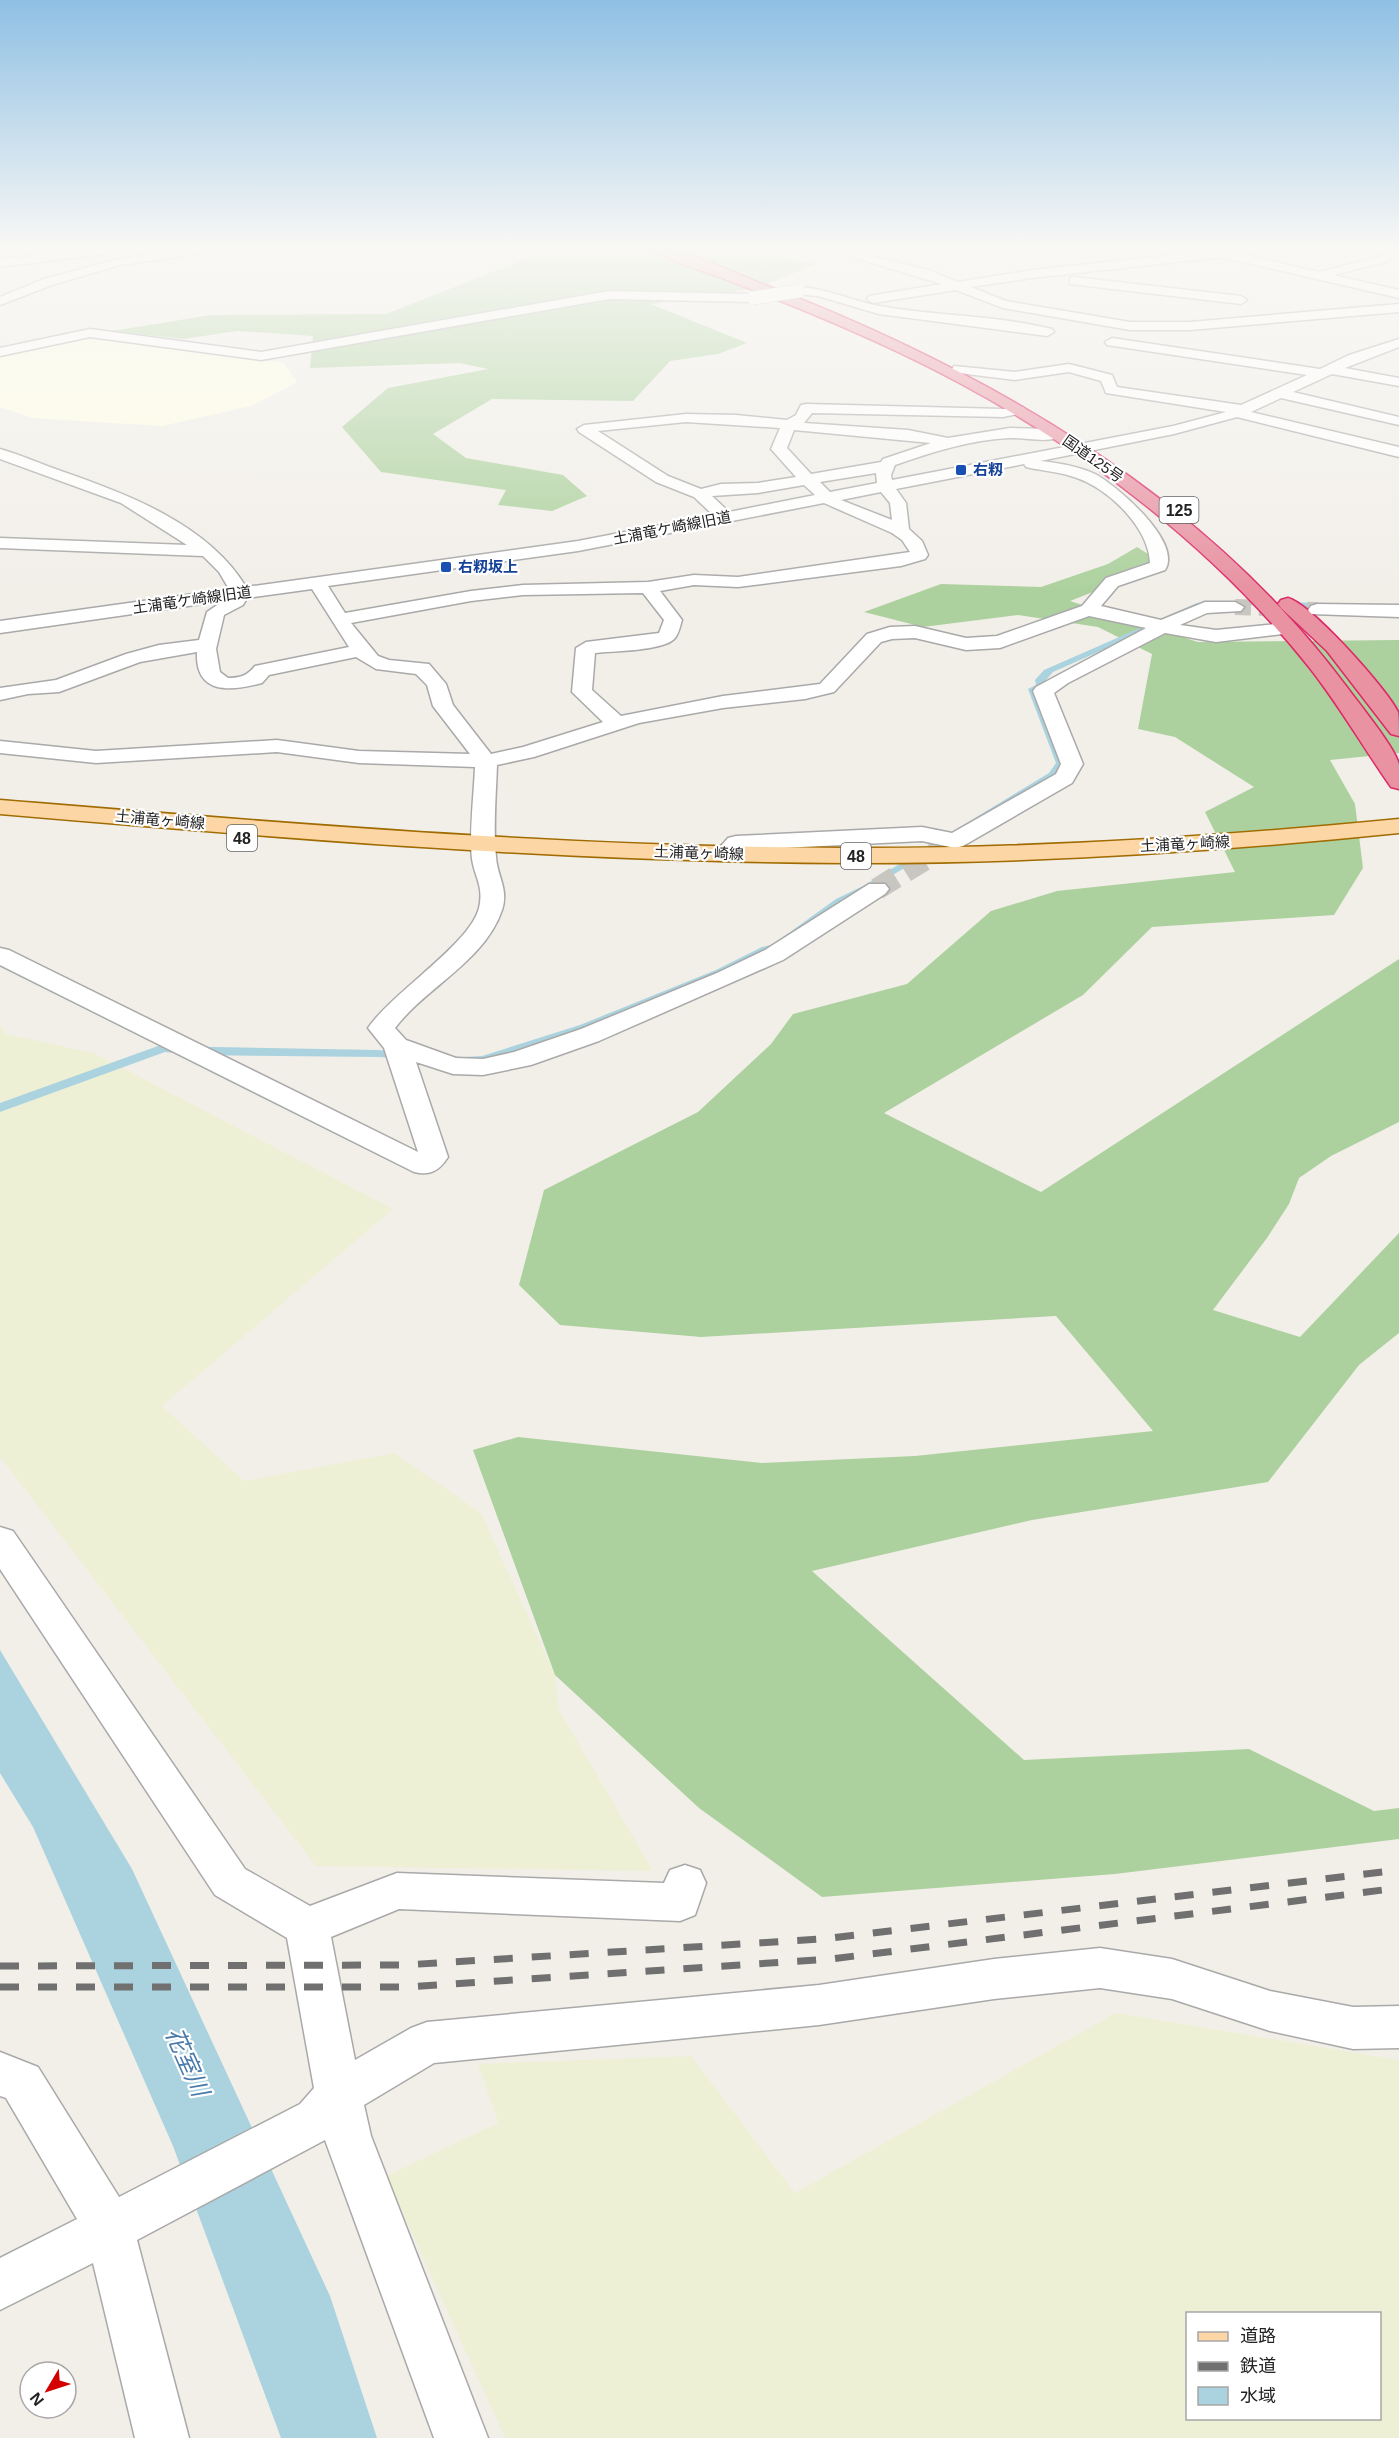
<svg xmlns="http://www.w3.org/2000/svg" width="1399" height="2438" viewBox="0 0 1399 2438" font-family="Helvetica,'Noto Sans JP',sans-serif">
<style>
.education{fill:#ffffe5}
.farmland{fill:#eef0d5;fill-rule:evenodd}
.forest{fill:#add19e}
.water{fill:#aad3df}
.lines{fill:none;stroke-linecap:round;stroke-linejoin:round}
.minor-tunnel-far1{stroke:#c8c6c1;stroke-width:16;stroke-dasharray:16 8;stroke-linecap:butt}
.minor-tunnel{stroke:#c8c6c1;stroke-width:22;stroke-dasharray:22 11;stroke-linecap:butt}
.minor-casing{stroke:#a9a9a9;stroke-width:3}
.major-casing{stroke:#a06b00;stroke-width:3}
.highway-casing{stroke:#dc2a67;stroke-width:3}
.minor{fill:#fff;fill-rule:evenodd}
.major{fill:#fcd6a4;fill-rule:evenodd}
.highway{fill:#e892a2;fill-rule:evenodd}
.rail{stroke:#707070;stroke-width:7;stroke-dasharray:19 19;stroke-linecap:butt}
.minor-bridge-casing{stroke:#a9a9a9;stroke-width:14;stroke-linecap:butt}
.minor-bridge{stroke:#fff;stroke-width:13}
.transit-dot{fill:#1a4fb4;stroke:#fff;stroke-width:2}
.labels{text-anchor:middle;stroke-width:4.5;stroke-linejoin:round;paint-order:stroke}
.far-street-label{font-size:15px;fill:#222;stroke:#fff}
.far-transit-label{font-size:15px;font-weight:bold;fill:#164399;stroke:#fff;text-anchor:start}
.shield{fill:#fff;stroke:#646464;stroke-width:1.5}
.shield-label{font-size:16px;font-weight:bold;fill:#222}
.near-water-label{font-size:24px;font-style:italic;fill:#4a7aab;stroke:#fff}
</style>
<rect width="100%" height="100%" fill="#f2efe9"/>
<polygon class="education" points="89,335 284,363 297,382 251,406 162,426 32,418 0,407 0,353"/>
<g class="farmland">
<polygon points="0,1024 5,1034 94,1053 393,1209 162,1406 244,1481 394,1453 481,1513 555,1675 559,1710 653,1871 316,1866 0,1457"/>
<path d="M 1116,2013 L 1399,2060 L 1399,2438 L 505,2438 L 386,2176 L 498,2123 L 478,2064 L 691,2056 L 795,2193 ZM 1188,2314 L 1380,2314 L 1380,2418 L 1188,2418 Z"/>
</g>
<g class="forest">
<polygon points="551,249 736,249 816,264 758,288 651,304 747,343 718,354 670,361 633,401 492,399 433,434 466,458 563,475 587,496 552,511 498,505 506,490 381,472 342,427 388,388 488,369 460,363 310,368 313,336 237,331 183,339 112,331 211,315 386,314"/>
<polygon points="1137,547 1164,564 1070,601 1198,642 1399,640 1399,753 1330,760 1355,804 1363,868 1334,915 1152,927 1083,995 884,1113 1041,1192 1399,959 1399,1122 1331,1156 1299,1178 1289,1204 1267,1238 1213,1310 1300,1337 1399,1233 1399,1333 1359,1365 1268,1482 1032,1520 812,1571 1024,1760 1249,1749 1374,1811 1399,1808 1399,1839 1115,1874 822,1897 699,1808 555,1675 473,1450 518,1437 762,1463 915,1456 1153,1431 1056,1316 701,1337 560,1325 519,1285 544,1190 698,1112 771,1044 793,1014 907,984 991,911 1057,891 1235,872 1205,812 1254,787 1175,737 1138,729 1152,654 1098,627 1018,615 923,627 864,612 941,584 1041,587 1108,564"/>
</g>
<g class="water">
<path d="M 1225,601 C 1283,603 1341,602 1399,607 L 1316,608 L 1227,604 L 1202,606 L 1053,672 L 1045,681 L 1067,763 L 1058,776 L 846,903 L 791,941 L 588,1031 L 484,1063 L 378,1057 L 194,1055 L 165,1052 L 0,1112 L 0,1103 L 158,1046 L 377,1050 L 464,1057 L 482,1056 L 580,1025 L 716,970 L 762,947 L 780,943 L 779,940 L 836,899 L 865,885 L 1049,773 L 1056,763 L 1028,689 L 1036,685 L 1035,680 L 1044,670 L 1197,603 Z"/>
<polygon points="0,1650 132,1869 330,2296 377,2438 281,2438 173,2146 33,1827 0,1773"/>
</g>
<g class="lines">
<polyline class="minor-tunnel-far1" points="1235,607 1317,610"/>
<polyline class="minor-tunnel" points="877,889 955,841"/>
<defs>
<g id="minor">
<polygon points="93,249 109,251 103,254 0,267 0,259"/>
<polygon points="188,249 216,249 210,252 120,265 52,285 0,305 0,297 44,279 115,260"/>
<polygon points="825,249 843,249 928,270 958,282 1032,270 1202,252 1197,249 1230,249 1228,251 1319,272 1386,255 1390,257 1390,261 1333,275 1399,290 1399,298 1221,257 1032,278 971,287 1006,301 1130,322 1190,322 1399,304 1399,312 1190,330 1130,330 1003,308 956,290 873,303 867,299 869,296 942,284"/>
<polygon points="1074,277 1241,296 1247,300 1241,304 1070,284 1070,278"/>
<path d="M 799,287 C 827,288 852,301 879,306 C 936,316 995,315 1052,329 L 1054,332 L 1047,336 L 879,314 L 818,296 L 795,294 L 793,291 Z"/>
<polygon points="609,291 753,294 759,298 753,302 609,299 261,360 90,337 0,356 0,348 90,329 261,352"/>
<path d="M 1112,338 L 1320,369 L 1349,355 L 1399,339 L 1399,347 L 1345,368 L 1399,378 L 1399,386 L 1332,374 L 1293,392 L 1399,417 L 1399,425 L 1281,398 L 1251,412 L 1399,447 L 1399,457 L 1237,417 L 1174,434 L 1040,461 C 1059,463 1078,466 1095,474 C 1116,485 1183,542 1165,570 L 1118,586 L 1101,606 L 1161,620 L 1205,602 L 1235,602 L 1244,607 L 1241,611 L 1207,613 L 1180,625 L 1216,630 L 1276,624 L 1285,630 L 1283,634 L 1216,642 L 1165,633 L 1068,683 L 1054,693 L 1083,764 L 1072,783 L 963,846 L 955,848 L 922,841 L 743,850 C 734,859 730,862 718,859 L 714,854 L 728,838 L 736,836 L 922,827 L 952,833 L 1056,774 L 1061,764 L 1033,691 L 1036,687 L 1146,628 L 1089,616 L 1000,648 L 966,650 L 915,638 L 892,639 L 881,642 L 834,692 L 805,699 L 723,708 L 639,723 L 534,757 L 497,765 C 496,795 493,827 496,857 C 497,876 509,889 502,910 C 485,961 426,987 395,1028 L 406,1040 L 456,1058 L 483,1059 L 514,1052 L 581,1029 L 717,973 L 765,950 L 869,884 L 885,884 L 889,889 L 885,894 L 783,960 L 599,1041 L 531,1065 L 483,1075 L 453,1074 L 416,1062 L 448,1157 C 439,1171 430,1176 414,1172 L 0,965 L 0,948 L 9,950 L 418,1152 L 384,1048 L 368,1028 C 393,992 470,944 479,908 C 484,886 475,878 472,859 C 469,834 474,794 475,767 L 359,763 L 277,752 L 96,763 L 0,753 L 0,741 L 96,751 L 277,740 L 359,751 L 470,754 L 433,706 L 427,685 L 416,674 L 376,669 L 356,657 L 269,675 L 262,683 C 232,691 195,696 197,652 L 140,662 L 59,692 L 28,694 L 0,700 L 0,688 L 56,680 L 126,654 L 159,645 L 199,640 L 207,612 L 223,601 L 0,633 L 0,621 L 229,589 L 219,572 L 203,556 L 0,548 L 0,538 L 187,545 L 121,503 L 0,459 L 0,449 C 21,455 41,464 61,471 C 127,494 208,524 246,587 L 578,541 L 713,515 L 694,497 L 656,482 L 579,432 L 577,429 L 584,425 L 686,414 L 736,415 L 787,420 L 796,415 L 801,405 L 806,404 L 1003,409 L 1023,407 L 1025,410 L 1023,413 L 1003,417 L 812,413 L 804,423 L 908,430 L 948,438 L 1010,428 L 1056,429 L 1064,434 C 1054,445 1023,437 1009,438 C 969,440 933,452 895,465 L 891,475 L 892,480 L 1173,426 L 1226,412 L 1106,393 L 1101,381 L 1069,372 L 1015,380 L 959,373 L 952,369 L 954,366 L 1015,372 L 1069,364 L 1112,375 L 1117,387 L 1241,405 L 1307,375 L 1107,345 L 1105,342 ZM 686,422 L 780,428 L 771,449 L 796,477 L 758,483 L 721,484 L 701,489 L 668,476 L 598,431 ZM 794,430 L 931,443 L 883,459 L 881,462 L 811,474 L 787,448 ZM 1024,464 L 1026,467 C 1043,471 1061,472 1077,478 C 1109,489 1149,528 1150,563 L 1106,578 L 1082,606 L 997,636 L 966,638 L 915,626 L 890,627 L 867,634 L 820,684 L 723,696 L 621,716 L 592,690 L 595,653 C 612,651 665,651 675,638 C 679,633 680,626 682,620 L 660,591 L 694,585 L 738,587 L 901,566 L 925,559 L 928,555 L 922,541 L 909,529 L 906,503 L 896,489 ZM 876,473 L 877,483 L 830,492 L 820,482 ZM 804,485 L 815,495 L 729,512 L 712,496 L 758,493 ZM 881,492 L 890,503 L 892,520 L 841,500 ZM 824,503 L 892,533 L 902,540 L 910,552 L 738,577 L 694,575 L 648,582 L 523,585 L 471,591 L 345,613 L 328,586 L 578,551 ZM 312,589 L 349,647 L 255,666 C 247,676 240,678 228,678 L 220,672 L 216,649 L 224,615 L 243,605 L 247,598 ZM 643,593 L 664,620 L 659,633 L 586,642 L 576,648 L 572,692 L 603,722 L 523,747 L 491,754 L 453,705 L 446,684 L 429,664 L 389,660 L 378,656 L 351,623 L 471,601 L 523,595 Z"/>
<polygon points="1317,604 1399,605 1399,617 1311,614 1308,610 1311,606"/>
<polygon points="0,1527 13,1531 245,1869 310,1906 397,1873 664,1883 670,1870 685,1865 700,1870 706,1883 695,1915 680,1921 399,1909 331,1937 355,2060 411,2028 427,2022 819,1985 994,1959 1100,1948 1172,1959 1270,1991 1353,2007 1399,2006 1399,2048 1353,2049 1270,2031 1172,1999 1100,1988 994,1999 819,2025 434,2063 364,2105 371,2136 488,2438 434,2438 325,2140 137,2240 189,2438 135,2438 93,2263 0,2310 0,2258 77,2219 6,2098 0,2096 0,2052 38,2067 119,2197 300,2104 314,2088 287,1938 215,1895 0,1569"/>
</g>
<path id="major" d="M 0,800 C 281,823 562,847 844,848 C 1029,849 1214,837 1399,819 L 1399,833 C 1214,852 1029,864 844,863 C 562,862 281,838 0,814 Z"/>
<g id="highway">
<path d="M 652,249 C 684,247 733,273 765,285 C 985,370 1202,493 1346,686 C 1357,701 1397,750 1399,765 C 1399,773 1399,781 1399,789 L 1391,787 C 1363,747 1339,705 1309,667 C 1201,532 1053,425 898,352 C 842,325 784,302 725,279 C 709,273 662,259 652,249 Z"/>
<path d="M 1288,598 C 1311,604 1388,690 1398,712 C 1399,718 1399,729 1399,736 L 1391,734 L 1327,651 L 1281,608 L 1278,604 L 1281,600 Z"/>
</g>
</defs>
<use href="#minor" class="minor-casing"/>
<use href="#major" class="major-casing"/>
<use href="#highway" class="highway-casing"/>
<use href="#minor" class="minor"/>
<use href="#major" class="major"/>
<use href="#highway" class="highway"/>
<g class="rail">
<polyline points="0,1966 404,1965 822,1939 1399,1870"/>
<polyline points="0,1987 406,1987 831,1959 1399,1888"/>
</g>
<defs>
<polyline id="minor-bridge" points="753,298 799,291"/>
</defs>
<use href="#minor-bridge" class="minor-bridge-casing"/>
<use href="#minor-bridge" class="minor-bridge"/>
</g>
<linearGradient id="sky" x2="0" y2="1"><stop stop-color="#8fc0e4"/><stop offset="0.42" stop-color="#f9f8f5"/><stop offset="1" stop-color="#f9f8f5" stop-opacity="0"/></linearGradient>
<rect width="1399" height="590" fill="url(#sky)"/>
<g class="transit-dot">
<rect x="955" y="464" width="12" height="12" rx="3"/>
<rect x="440" y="561" width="12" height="12" rx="3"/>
</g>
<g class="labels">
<g class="far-street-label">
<text transform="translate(1093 459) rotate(35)" y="5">国道125号</text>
<text transform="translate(672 528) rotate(-11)" y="5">土浦竜ケ崎線旧道</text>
<text transform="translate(192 600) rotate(-8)" y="5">土浦竜ケ崎線旧道</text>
<text transform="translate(160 820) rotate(5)" y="5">土浦竜ヶ崎線</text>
<text transform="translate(1185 844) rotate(-3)" y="5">土浦竜ヶ崎線</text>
<text transform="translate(699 853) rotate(2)" y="5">土浦竜ヶ崎線</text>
</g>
<g class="far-transit-label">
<text x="973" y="475">右籾</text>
<text x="458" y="572">右籾坂上</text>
</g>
<g class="shield">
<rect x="1159.5" y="497" width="39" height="26" rx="4.5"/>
<rect x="227" y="825" width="30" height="26" rx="4.5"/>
<rect x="841" y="843" width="30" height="26" rx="4.5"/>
</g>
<g class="shield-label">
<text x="1179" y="516">125</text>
<text x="242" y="844">48</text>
<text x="856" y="862">48</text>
</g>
<g class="near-water-label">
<text transform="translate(187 2062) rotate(66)" y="8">花室川</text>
</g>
</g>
<rect x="1186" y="2312" width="195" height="108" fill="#ffffff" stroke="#a7a7a7" stroke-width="1.5"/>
<rect x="1198" y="2332" width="30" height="9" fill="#fcd6a4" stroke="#a7a7a7" stroke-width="1.5"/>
<text x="1240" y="2342" font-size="18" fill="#222222">道路</text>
<rect x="1198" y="2362" width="30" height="9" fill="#707070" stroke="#a7a7a7" stroke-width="1.5"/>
<text x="1240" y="2372" font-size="18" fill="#222222">鉄道</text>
<rect x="1198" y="2387" width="30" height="18" fill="#aad3df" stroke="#a7a7a7" stroke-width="1.5"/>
<text x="1240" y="2402" font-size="18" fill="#222222">水域</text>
<g transform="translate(48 2390) rotate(231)"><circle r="28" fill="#ffffff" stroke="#a7a7a7" stroke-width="1.5"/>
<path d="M0-4.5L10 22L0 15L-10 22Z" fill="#d40000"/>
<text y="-9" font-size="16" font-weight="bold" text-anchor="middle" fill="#222222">N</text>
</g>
</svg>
